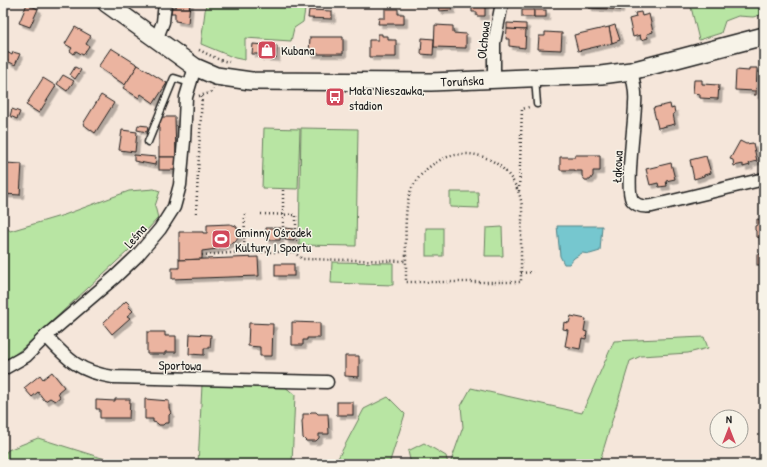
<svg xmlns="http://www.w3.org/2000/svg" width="767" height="467" viewBox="0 0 767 467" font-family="'Patrick Hand',sans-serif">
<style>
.green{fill:#b8e5a3;stroke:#6a8060}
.water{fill:#76c7cf;stroke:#528387}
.building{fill:#ebb4a0;stroke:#1c1c1c;filter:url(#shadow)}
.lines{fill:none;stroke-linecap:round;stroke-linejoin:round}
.lane-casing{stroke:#1c1c1c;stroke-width:9}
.street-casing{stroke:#1c1c1c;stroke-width:15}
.secondary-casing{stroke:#1c1c1c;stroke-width:20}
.path{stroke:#1c1c1c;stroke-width:2.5;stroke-dasharray:1 3;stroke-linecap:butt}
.lane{stroke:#f7f3e8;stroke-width:6}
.street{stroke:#f7f3e8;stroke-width:12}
.secondary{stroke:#f7f3e8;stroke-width:17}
.labels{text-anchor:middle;stroke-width:3;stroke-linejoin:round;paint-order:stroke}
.street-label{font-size:13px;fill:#1c1c1c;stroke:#f7f3e8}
.poi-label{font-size:13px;fill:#1c1c1c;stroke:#f7f3e8;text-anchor:start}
</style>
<defs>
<filter id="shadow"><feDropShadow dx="3.5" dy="3.5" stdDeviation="0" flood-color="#0004"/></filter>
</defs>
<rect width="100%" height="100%" fill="#f5e6da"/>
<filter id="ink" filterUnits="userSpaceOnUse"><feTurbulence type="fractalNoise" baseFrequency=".025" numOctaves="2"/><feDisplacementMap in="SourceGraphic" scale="8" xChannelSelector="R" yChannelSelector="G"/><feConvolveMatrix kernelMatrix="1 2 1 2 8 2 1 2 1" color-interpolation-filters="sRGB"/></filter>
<g filter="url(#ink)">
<g class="green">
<polygon points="206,3 306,3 303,22 294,28 291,41 245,38 245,60 235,58 201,44"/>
<polygon points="690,3 764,3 764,14 753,17 738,16 725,21 721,33 699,40"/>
<polygon points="264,128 300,129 298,189 262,188"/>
<polygon points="301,128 358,129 356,246 299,245"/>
<polygon points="154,189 160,191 155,206 158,218 128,251 22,349 3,363 3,223 10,231 64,215 129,191"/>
<polygon points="450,192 478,192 479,208 450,207"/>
<polygon points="502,227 503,256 485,256 486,228"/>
<rect x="426" y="228" width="17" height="28"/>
<polygon points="332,262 393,263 393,285 331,283"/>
<polygon points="704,337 708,348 688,353 641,356 630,361 599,464 450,464 463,427 461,406 471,388 582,413 614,341"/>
<polygon points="202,385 284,386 295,395 292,464 198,464"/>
<polygon points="388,397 405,414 389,464 335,464 364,409"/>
<polygon points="38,438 121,464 3,464 3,456 8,450"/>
<polygon points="424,443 446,456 448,464 411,464 408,451"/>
</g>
<polygon class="water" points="557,226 602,226 600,251 590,254 582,253 574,258 569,264 564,264 560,256"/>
<g class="building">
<polygon points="177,3 190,3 188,23 175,21 175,13 171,13 172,7 176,7"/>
<polygon points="451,3 452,10 439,11 438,4"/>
<polygon points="472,3 485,3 485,16 477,16 477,12 472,12"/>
<polygon points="589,3 611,3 610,9 589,8"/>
<polygon points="611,3 620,3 620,10 610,9"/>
<polygon points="27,4 38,9 30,27 19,23"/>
<polygon points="385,9 398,9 398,14 404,14 404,24 378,24 379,18 385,18"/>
<polygon points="309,10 332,11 332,19 308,18"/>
<rect x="522" y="10" width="12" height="7"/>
<rect x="534" y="10" width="12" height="7"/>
<polygon points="641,12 642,16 649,14 653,32 647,34 648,38 641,40 640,35 633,37 629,19 636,17 635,13"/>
<polygon points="507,23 526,24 526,30 507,29"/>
<polygon points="435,25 453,26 453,33 466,34 466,48 434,47"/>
<polygon points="615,25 620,40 612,43 609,27"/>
<polygon points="75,27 91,36 86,44 89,46 83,55 76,51 74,54 70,51 72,48 65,44"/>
<polygon points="609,27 612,43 578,51 574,35"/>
<polygon points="507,29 526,30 525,48 509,46 509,39 506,39"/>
<polygon points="545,32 562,33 561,50 538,49 539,36 545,36"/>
<polygon points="378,34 382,34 382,36 388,36 388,40 396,40 396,57 369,57 369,40 378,40"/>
<polygon points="310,37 343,37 343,54 309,54"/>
<polygon points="422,38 434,39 433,55 421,54"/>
<polygon points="253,44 277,46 276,58 259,57 259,54 252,54"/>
<polygon points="111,48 138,65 125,85 98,67"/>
<polygon points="7,52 12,55 13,52 20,54 15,65 4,59"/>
<polygon points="138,65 167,83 154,103 141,94 139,98 123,88"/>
<polygon points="75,67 81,70 75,79 70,75"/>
<polygon points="749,68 757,68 756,95 754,95 755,91 735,90 736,70 749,71"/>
<polygon points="63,75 74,81 67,91 57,84"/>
<polygon points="43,78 56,86 39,113 26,105"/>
<polygon points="694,80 702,80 702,84 719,85 718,99 700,98 700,94 693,93"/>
<polygon points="101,95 114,103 95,133 83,124"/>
<polygon points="670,104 671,109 674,108 675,113 673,114 675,124 658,128 653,108"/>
<polygon points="12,109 20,112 17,119 10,116"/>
<polygon points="159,117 175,117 176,157 159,157"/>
<polygon points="138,125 148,126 147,132 137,130"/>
<polygon points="122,130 137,132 135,152 119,150"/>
<polygon points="740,141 746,144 753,143 757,161 749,163 750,165 743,167 743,164 734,166 733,160 730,159"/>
<polygon points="134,155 156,157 155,165 134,161"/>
<polygon points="575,155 600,155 600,171 593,171 593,176 590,180 585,180 582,176 582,171 575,171 575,170 560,170 560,157 575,157"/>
<polygon points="706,156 711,173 704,175 704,176 694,179 690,160"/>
<rect x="159" y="157" width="17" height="13"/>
<polygon points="5,163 22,164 20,195 3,194"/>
<polygon points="671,163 675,179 666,181 667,186 659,187 658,183 650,185 646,169"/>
<polygon points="757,219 764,220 764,238 756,237 756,231 755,230 755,226 757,225"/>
<polygon points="230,224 236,226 239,231 239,237 235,242 217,249 202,251 202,259 179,260 179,232 203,232 203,233 207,233 207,225"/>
<polygon points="266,228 281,228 280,240 266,240"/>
<polygon points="285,228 294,229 294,241 285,240"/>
<rect x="757" y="254" width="6" height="11"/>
<polygon points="258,257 259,276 172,279 172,268 179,268 179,260"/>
<rect x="275" y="264" width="19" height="12"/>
<polygon points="126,301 130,305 128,306 133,311 127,316 130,318 112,334 103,323"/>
<polygon points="571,316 586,319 584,331 587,332 586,339 582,338 580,349 565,346 568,330 563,329 564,322 569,323"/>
<polygon points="292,322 320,323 320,338 307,338 307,340 303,340 303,345 292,345"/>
<polygon points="249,323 273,324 272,356 260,356 260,347 248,346"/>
<polygon points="147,332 165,332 165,336 176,336 176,352 165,352 165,354 147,354"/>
<polygon points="190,334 211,335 210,348 204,348 204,355 189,354"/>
<polygon points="345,356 359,356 359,377 345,376"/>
<polygon points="52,372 64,387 58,392 60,397 55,401 50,398 45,401 38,392 32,397 24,388 40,375 43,379"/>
<polygon points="115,399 130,399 129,418 100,418 100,409 96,409 96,400 115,401"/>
<polygon points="145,399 169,401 169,408 171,413 169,415 169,423 165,423 163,425 159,425 157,423 153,422 153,419 145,419"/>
<rect x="337" y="402" width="16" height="13"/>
<polygon points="311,412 316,412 318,414 328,414 329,434 319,434 319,438 316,441 306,441 303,438 302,421 303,419 303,414 309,414"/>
</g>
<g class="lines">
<defs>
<g id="lane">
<polyline points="535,78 537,104"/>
<polyline points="148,142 174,78 190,83"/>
</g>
<g id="street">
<polyline points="156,40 163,22 165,3"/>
<path d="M 631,71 C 634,82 636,93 635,104 C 635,123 625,187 632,200 C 637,207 645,207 652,206 L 764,179"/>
<polyline points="494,80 494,43 502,3"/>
<path d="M 46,336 C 68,360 80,372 113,377 L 327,382"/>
<polyline points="3,369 26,356 46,336 115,277 137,256 160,229 174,207 180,185 184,141 186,97 195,67"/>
</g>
<g id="secondary">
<path id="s1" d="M 106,3 L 195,67 L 216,76 L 251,81 L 431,82 L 601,75 L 631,71 L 764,36"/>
</g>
</defs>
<use href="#lane" class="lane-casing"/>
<use href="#street" class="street-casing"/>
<use href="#secondary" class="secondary-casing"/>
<g class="path">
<polyline points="199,50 220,60 229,62"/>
<polyline points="199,96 210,93 213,89"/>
<polyline points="283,190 283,241"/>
<polyline points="519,191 522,109 529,107"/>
<polyline points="196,213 202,95"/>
<path d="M 245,214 L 244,252 L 294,252 L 302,259 L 406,261 C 406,241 403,203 413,186 C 439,142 498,143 518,191 C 524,204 522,220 521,234 C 521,250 521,266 521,282 L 406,282 L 406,261"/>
<polyline points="261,214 296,215 296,243"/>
<polyline points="202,255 244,252"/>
<polyline points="521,273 533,272"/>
</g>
<use href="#lane" class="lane"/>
<use href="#street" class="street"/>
<use href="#secondary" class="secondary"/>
</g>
</g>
<defs>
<symbol id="shop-square" viewBox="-11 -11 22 22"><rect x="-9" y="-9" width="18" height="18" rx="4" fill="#d1495b" stroke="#f7f3e8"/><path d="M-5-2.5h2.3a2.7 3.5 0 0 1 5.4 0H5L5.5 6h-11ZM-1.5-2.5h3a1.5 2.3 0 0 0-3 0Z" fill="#fff"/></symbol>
<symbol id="bus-square" viewBox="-11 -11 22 22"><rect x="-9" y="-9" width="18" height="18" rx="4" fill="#d1495b" stroke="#f7f3e8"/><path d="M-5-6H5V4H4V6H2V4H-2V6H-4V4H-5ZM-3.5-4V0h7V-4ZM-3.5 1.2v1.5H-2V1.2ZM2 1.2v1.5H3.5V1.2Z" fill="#fff"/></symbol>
<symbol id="stadium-square" viewBox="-11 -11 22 22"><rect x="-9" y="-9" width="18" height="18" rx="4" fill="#d1495b" stroke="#f7f3e8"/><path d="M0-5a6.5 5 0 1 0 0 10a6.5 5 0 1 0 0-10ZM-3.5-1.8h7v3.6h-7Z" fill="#fff"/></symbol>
</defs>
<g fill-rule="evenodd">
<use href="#shop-square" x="256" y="39" width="22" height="22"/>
<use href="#bus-square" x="324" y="86" width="22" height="22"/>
<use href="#stadium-square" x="210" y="228" width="22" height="22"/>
</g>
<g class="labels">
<g class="street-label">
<text transform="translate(483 40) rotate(-84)" y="5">Olchowa</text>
<text dy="5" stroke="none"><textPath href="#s1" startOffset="379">Toruńska</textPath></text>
<text transform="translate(617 167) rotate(-87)" y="5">Łąkowa</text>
<text transform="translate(135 236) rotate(-49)" y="5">Leśna</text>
<text transform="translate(180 365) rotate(1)" y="5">Sportowa</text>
</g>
<g class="poi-label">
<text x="281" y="55">Kubana</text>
<text x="349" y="95">Mała Nieszawka,<tspan x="349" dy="15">stadion</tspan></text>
<text x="235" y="237">Gminny Ośrodek<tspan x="235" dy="15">Kultury I Sportu</tspan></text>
</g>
</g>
<rect width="767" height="467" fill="none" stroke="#f7f3e8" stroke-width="16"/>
<rect x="8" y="8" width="751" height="451" fill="none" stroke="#1c1c1c" stroke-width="1.5" filter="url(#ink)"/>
<g transform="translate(729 429)"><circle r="19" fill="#f7f3e8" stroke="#9f9d96"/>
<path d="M0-3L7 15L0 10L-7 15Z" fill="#d1495b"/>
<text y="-6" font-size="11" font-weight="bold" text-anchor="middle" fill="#1c1c1c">N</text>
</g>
</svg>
